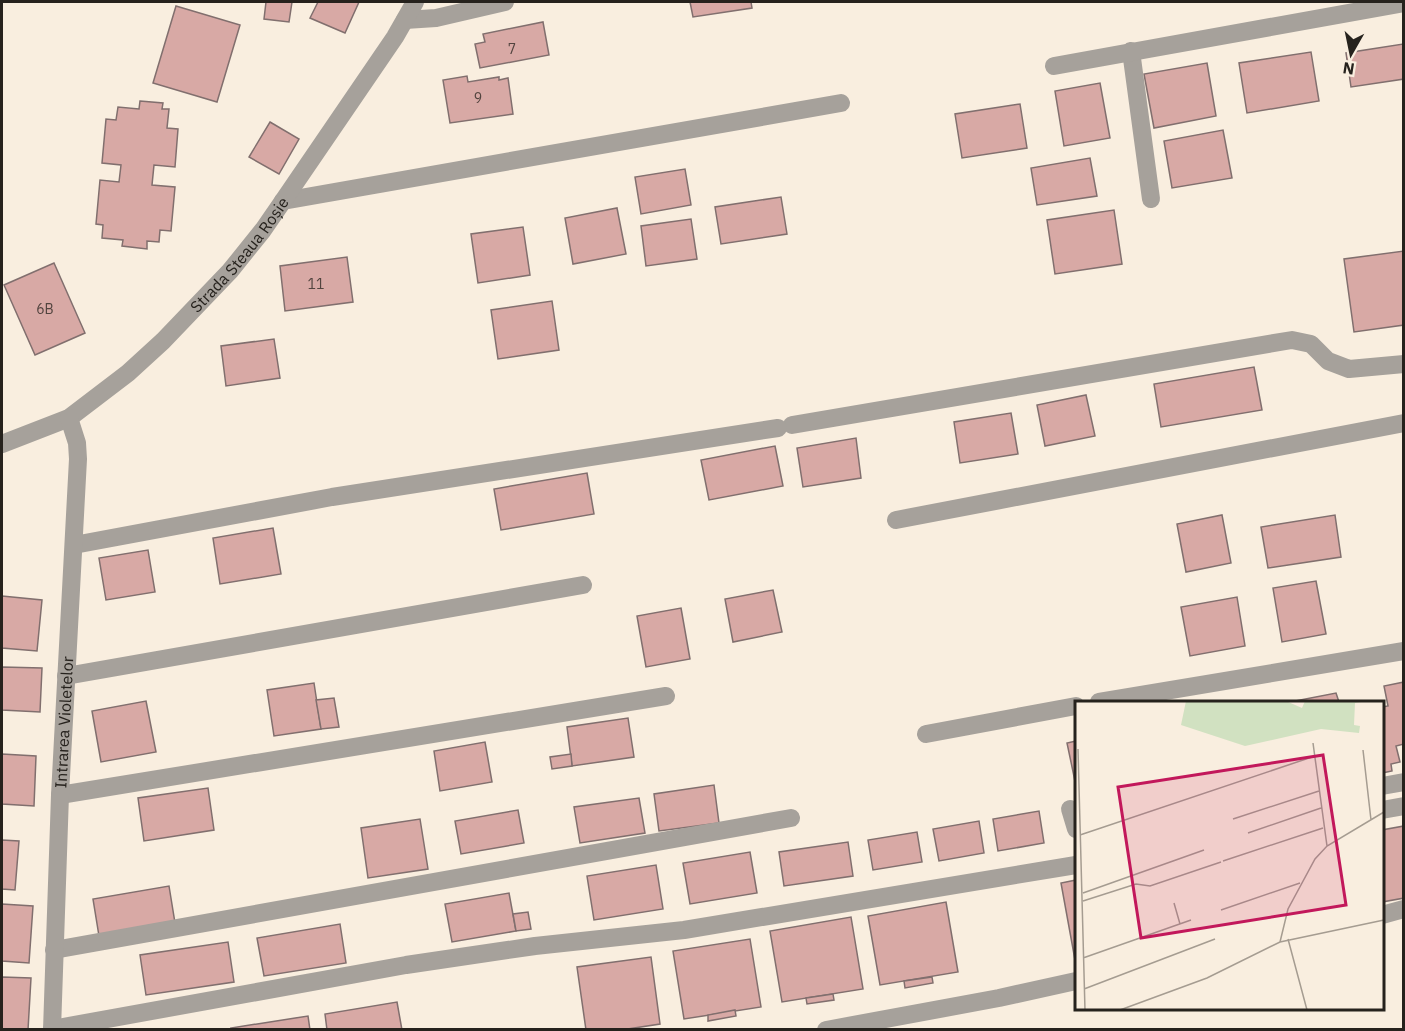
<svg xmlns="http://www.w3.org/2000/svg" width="1405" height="1031" viewBox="0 0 1405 1031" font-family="'IBM Plex Sans',sans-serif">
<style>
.building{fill:#d8a9a5;stroke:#816f6e;stroke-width:1.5}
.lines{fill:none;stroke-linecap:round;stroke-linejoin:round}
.minor{stroke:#a6a19b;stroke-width:18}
.labels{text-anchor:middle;stroke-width:4.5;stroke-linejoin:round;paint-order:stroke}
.number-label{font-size:14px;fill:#52443f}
.street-label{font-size:16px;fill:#26221d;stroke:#f9eedf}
.inset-road{fill:none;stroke:#a59c91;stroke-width:1.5}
.view{fill:#c2185b;fill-opacity:0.15;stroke:#c2185b;stroke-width:3}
.inset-edge{fill:none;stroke:#26221d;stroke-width:3}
</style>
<rect width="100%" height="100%" fill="#f9eedf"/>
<g class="building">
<polygon points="266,2 292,2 289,22 264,19"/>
<polygon points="318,2 359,2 345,33 310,18"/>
<polygon points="690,2 751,2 752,8 693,17"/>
<polygon points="176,6 240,25 217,102 153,83"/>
<polygon points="543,22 549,55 480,68 475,44 485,42 483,34"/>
<polygon points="1403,44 1404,79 1351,87 1346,53"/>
<polygon points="1311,52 1319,101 1247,113 1239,63"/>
<polygon points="1207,63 1216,116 1154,128 1144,74"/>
<polygon points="467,76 468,82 499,77 499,80 508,78 513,114 450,123 443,80"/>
<polygon points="1100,83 1110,138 1064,146 1055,91"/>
<polygon points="140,101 163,103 162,109 169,109 167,128 178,129 175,167 154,165 152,185 175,187 171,231 160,230 159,242 147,241 147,249 122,246 123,240 102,238 103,225 96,224 100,180 119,182 121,165 102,163 106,119 116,120 118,107 139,109"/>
<polygon points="1020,104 1027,148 962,158 955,114"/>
<polygon points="270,122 299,139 279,174 249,157"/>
<polygon points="1223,130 1232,178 1172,188 1164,141"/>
<polygon points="1090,158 1097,196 1037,205 1031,168"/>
<polygon points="685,169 691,205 641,214 635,177"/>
<polygon points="781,197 787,234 721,244 715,207"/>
<polygon points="617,208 626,254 573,264 565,218"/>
<polygon points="1114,210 1122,264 1055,274 1047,220"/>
<polygon points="691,219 697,259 646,266 641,226"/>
<polygon points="523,227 530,275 478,283 471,234"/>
<polygon points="1404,251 1404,325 1354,332 1344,259"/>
<polygon points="347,257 353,302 285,311 280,266"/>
<polygon points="54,263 85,333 35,355 4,285"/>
<polygon points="552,301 559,350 498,359 491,310"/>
<polygon points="274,339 280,378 226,386 221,346"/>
<polygon points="1254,367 1262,410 1161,427 1154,384"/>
<polygon points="1086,395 1095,436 1045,446 1037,405"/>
<polygon points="1011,413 1018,454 960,463 954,422"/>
<polygon points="856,438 861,478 803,487 797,448"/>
<polygon points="775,446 783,486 709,500 701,460"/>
<polygon points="587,473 594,514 501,530 494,489"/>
<polygon points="1222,515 1231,563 1186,572 1177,524"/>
<polygon points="1335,515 1341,557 1268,568 1261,527"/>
<polygon points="273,528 281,574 220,584 213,538"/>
<polygon points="148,550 155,592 106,600 99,558"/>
<polygon points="1316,581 1326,634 1282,642 1273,588"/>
<polygon points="773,590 782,632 733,642 725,599"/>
<polygon points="2,596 42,600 37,651 2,648"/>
<polygon points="1237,597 1245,646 1190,656 1181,607"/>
<polygon points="681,608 690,659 646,667 637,616"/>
<polygon points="2,667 42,668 40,712 2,710"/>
<polygon points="1404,682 1404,744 1396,746 1400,762 1391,764 1392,771 1382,773 1382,707 1388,706 1384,686"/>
<polygon points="314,683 321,729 274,736 267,690"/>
<polygon points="1336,693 1339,702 1290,702"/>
<polygon points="334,698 339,727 321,729 316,700"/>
<polygon points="146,701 156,752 101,762 92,711"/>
<polygon points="628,718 634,757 572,766 567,727"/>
<polygon points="1076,741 1076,786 1067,743"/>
<polygon points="485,742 492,782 440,791 434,751"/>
<polygon points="2,754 36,756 34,806 2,804"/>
<polygon points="571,754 572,766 552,769 550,757"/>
<polygon points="714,785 719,823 659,831 654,794"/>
<polygon points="208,788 214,830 144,841 138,798"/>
<polygon points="639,798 645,833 580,843 574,807"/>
<polygon points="518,810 524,843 461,854 455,821"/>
<polygon points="1039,811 1044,843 998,851 993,819"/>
<polygon points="420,819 428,869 368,878 361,828"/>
<polygon points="979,821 984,853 939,861 933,829"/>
<polygon points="1404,826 1404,898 1382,902 1382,830"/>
<polygon points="917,832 922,862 873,870 868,840"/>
<polygon points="2,840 19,841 15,890 2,889"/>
<polygon points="848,842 853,876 784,886 779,852"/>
<polygon points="750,852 757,893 690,904 683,863"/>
<polygon points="656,865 663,909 594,920 587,876"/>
<polygon points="1076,880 1076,960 1075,960 1061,883"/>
<polygon points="169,886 175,923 99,936 93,899"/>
<polygon points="509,893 516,931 452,942 445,904"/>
<polygon points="946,902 958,972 880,985 868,916"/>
<polygon points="2,904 33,906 29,963 2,961"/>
<polygon points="528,912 531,929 516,931 513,914"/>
<polygon points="851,917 863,989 782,1002 770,931"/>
<polygon points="340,924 346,963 264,976 257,938"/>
<polygon points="750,939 761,1007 684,1019 673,951"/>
<polygon points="228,942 234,982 146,995 140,955"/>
<polygon points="651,957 660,1024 621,1030 586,1030 577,967"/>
<polygon points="2,977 31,978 28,1030 2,1030"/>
<polygon points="932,977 933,983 905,988 904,981"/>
<polygon points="833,994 834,1000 807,1004 806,998"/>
<polygon points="397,1002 402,1030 327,1030 325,1014"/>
<polygon points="735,1010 736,1016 708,1021 708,1015"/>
<polygon points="308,1016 310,1030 232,1030 231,1028"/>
</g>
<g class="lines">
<g class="minor">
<polyline points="405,20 436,18 505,2"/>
<polyline points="1131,51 1151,199"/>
<polyline points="1054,66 1404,3"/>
<polyline points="283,201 841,103"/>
<polyline points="792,425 1292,340 1311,344 1328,361 1349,369 1404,364"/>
<path id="s1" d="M 2,444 L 69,418 L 128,373 L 163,341 L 230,271 L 263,230 L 283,201 L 395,37 L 415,2"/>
<polyline points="896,520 1404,423"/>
<polyline points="74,545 332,497 778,428"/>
<polyline points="66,676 583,585"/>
<polyline points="1099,702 1404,651"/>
<polyline points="926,734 1076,706"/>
<polyline points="1382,786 1404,782"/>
<polyline points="60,795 666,696"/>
<polyline points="1070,809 1076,829"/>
<polyline points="1382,810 1404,806"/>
<polyline points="1382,915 1404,909"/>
<polyline points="54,950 791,818"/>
<polyline points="52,1029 406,965 535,946 684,930 1076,865"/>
<path id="s2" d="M 52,1030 L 60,795 L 78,459 L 77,443 L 69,418"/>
<polyline points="826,1030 999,998 1076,981"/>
</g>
</g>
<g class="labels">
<g class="number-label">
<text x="512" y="54">7</text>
<text x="478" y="103">9</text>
<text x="316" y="289">11</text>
<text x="45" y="314">6B</text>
</g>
<g class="street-label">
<text dy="6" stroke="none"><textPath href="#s1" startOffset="309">Strada Steaua Roșie</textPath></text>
<text dy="6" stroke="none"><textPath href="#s2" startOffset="308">Intrarea Violetelor</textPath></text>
</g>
</g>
<g transform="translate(1075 701)">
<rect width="309" height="309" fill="#f9eedf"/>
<path d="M 111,0 L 211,0 L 227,7 L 230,0 L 293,0 L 280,2 L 279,24 L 285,25 L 284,32 L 246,28 L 170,45 L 106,24 Z" fill="#d1e1c1"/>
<path class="inset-road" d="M 238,42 L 252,145M 3,48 L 10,309M 288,49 L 296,119M 158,118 L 244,90M 173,132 L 246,107M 5,134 L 240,55M 148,160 L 248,127M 8,192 L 129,149M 8,200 L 61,183 L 75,185 L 146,161M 99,202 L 105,223M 146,209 L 225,182M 213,238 L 232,309M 205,241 L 213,208 L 240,158 L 252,145 L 309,111M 8,257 L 116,219M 9,288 L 140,238M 45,309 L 132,277 L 205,241 L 309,219"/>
<path class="view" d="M 248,54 L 271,204 L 66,237 L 43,86 Z"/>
<rect width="309" height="309" class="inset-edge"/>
</g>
<rect width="1405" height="1031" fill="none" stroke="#26221d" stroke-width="6"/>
<g transform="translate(1351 54) rotate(189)" stroke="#f9eedf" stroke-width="4.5" paint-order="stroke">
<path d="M0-4.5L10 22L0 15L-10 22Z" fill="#26221d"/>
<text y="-9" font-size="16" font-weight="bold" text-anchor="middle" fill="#26221d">N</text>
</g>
</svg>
